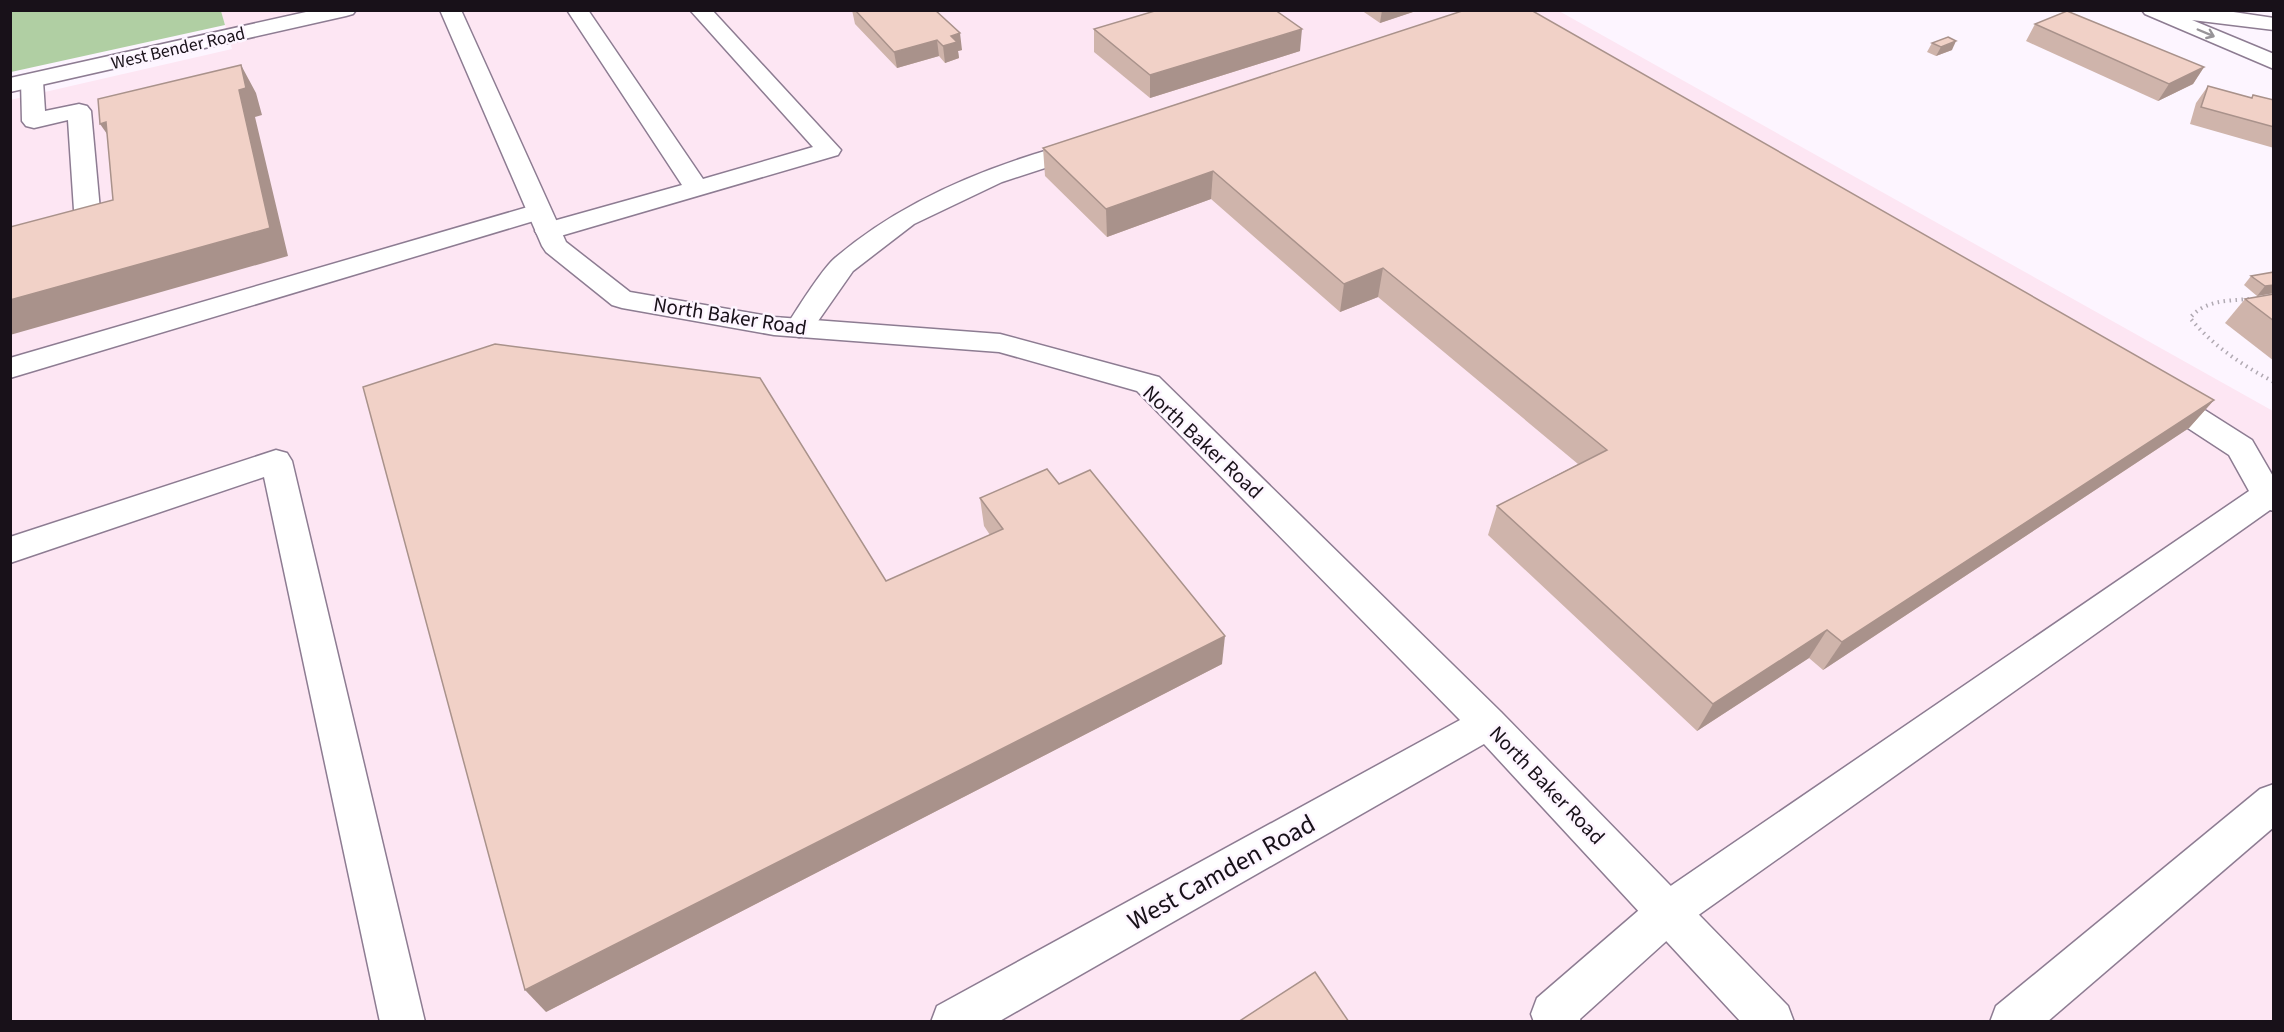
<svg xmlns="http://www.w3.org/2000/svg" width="2284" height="1032" viewBox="0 0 2284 1032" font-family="'Source Sans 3',sans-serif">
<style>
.industrial{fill:#fde6f3}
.green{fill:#b0cfa3}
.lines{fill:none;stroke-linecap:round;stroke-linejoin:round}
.service-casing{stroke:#8d7c92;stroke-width:3}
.minor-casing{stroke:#8d7c92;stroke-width:3}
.path{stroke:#b1aab3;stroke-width:4;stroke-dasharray:1.5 4.5;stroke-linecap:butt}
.service{fill:#fff;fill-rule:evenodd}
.minor{fill:#fff;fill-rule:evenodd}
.wall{fill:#cfb4ab}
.shaded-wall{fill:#a9928b}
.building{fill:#f1d1c7;stroke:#a9928b;stroke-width:1.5}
.oneway{stroke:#979498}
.labels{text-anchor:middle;stroke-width:5;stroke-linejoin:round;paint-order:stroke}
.far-street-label{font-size:18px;fill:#181119;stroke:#fdf5ff}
.street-label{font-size:21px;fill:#181119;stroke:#fdf5ff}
.near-street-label{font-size:26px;fill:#181119;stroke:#fdf5ff}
</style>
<rect width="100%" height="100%" fill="#fdf5ff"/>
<polygon class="industrial" points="221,11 1559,11 2273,411 2273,1021 11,1021 10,100 232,49"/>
<polygon class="green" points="10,11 221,11 225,25 11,72"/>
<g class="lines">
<defs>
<g id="service">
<polygon points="567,10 588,10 703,179 813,147 690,10 712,10 841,150 838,155 557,237 548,239 539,237 535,231 539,225 682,185"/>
<polygon points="32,74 40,76 43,81 45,111 79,104 87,106 91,111 100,210 96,215 87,218 78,215 74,210 68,120 34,128 26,126 22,121 21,81 24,76"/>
<path d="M 1085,140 L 1094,142 L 1097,147 L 1094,152 L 1002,182 L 914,224 L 853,271 L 809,334 L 799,337 L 789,334 L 785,328 C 796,311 821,270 835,258 C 905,198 997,162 1085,140 Z"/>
<polygon points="538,204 547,207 551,212 547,217 10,378 10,358"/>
<polygon points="2159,385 2170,388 2252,440 2274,478 2274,511 2270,510 1683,926 1580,1019 1581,1022 1534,1022 1531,1014 1537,998 1653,898 2249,491 2229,455 2148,402 2144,395 2148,388"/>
<polygon points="276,450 287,453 292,461 425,1022 380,1022 264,477 10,563 10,537"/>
<polygon points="2274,784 2274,827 2047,1022 1990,1022 1996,1006 2260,789"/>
</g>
<g id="minor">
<polygon points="315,10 356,10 353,14 346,16 10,92 10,78"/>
<polygon points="440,10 461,10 566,242 630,292 774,317 1000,334 1159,377 1501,712 1788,1006 1794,1022 1741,1022 1484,744 998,1022 931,1022 937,1006 1460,720 1137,391 999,352 774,335 622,308 612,305 546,252 542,246"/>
<polygon points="2142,10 2220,10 2274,18 2274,30 2192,20 2274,54 2274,69 2145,14"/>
</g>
</defs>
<use href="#service" class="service-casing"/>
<use href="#minor" class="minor-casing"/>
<path class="path" d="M 2249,299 C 2227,301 2205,300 2190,318 C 2213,346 2242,365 2274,382"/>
<use href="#service" class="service"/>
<use href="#minor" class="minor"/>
</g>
<g class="wall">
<polygon points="852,10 935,10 962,50 958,51 959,58 945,63 939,56 897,68 855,24"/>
<polygon points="1361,10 1419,10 1380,23"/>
<polygon points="1465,10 2214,400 2189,428 1823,670 1809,658 1697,731 1488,535 1497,506 1578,464 1378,297 1340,312 1211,199 1107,237 1045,176 1043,148"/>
<polygon points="2035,24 2204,67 2193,84 2158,101 2026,41"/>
<polygon points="1094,29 1300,51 1150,98 1094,52"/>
<polygon points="1932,43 1952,50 1936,56 1927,52"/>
<polygon points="2208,86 2251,98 2253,95 2274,100 2274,148 2190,124 2196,103"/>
<polygon points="2251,276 2274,293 2257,296 2244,285"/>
<polygon points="2274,294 2274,361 2225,323 2245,299"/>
<polygon points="1059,484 1222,664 546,1012 886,581 990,535 984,526 980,498"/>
</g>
<g class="shaded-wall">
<polygon points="1382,10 1419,10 1380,23"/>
<polygon points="1302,29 1300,51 1150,98 1150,75"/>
<polygon points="960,33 962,50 958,51 959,58 945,63 943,46 951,36"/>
<polygon points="937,40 939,56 897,68 894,52"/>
<polygon points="1956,41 1952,50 1936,56 1941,47"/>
<polygon points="241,65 256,93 262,115 255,117 288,256 10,335 10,300 239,90"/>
<polygon points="2204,67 2193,84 2158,101 2169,84"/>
<polygon points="106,122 119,151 100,124"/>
<polygon points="1213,171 1211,199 1107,237 1106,209"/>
<polygon points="1383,268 1378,297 1340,312 1344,284"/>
<polygon points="2274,285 2274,293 2257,296 2265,286"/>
<polygon points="2214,400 2189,428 1823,670 1842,642"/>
<polygon points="1827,630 1809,658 1697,731 1713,704"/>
<polygon points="1225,636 1222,664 546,1012 525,990"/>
</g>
<g class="building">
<polygon points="855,10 935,10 960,33 951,36 957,42 943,46 937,40 894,52"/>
<polygon points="1158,10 1275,10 1302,29 1150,75 1094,29"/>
<polygon points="1465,10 1531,10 2214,400 1842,642 1827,630 1713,704 1497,506 1607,450 1383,268 1344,284 1213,171 1106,209 1043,148"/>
<polygon points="2067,11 2204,67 2169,84 2035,24"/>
<polygon points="1948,37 1956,41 1941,47 1932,43"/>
<polygon points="241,65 246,88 239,90 270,228 10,300 10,227 113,200 106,122 100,124 98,99"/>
<polygon points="2208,86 2252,98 2253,95 2274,100 2274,127 2201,107"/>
<polygon points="2274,272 2274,285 2265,286 2251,276"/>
<polygon points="2274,294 2274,321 2245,299"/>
<polygon points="495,344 760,378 886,581 1003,529 980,498 1047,469 1059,484 1090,470 1225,636 525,990 363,387"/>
<polygon points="1315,972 1349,1022 1238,1022"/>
</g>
<defs><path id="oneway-shaft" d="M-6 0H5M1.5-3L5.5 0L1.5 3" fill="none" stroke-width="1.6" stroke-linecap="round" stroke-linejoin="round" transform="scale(1.5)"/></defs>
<use class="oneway" href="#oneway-shaft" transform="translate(2206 33) rotate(23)"/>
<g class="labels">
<g class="far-street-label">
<text transform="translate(178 48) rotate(-13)" y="6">West Bender Road</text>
</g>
<g class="street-label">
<text transform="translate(730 316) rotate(9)" y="7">North Baker Road</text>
<text transform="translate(1203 442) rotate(43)" y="7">North Baker Road</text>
<text transform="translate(1547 785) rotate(46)" y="7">North Baker Road</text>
</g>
<g class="near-street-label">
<text transform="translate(1221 872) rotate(-29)" y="9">West Camden Road</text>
</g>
</g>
<rect width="2284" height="1032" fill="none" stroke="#181119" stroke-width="24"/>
</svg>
